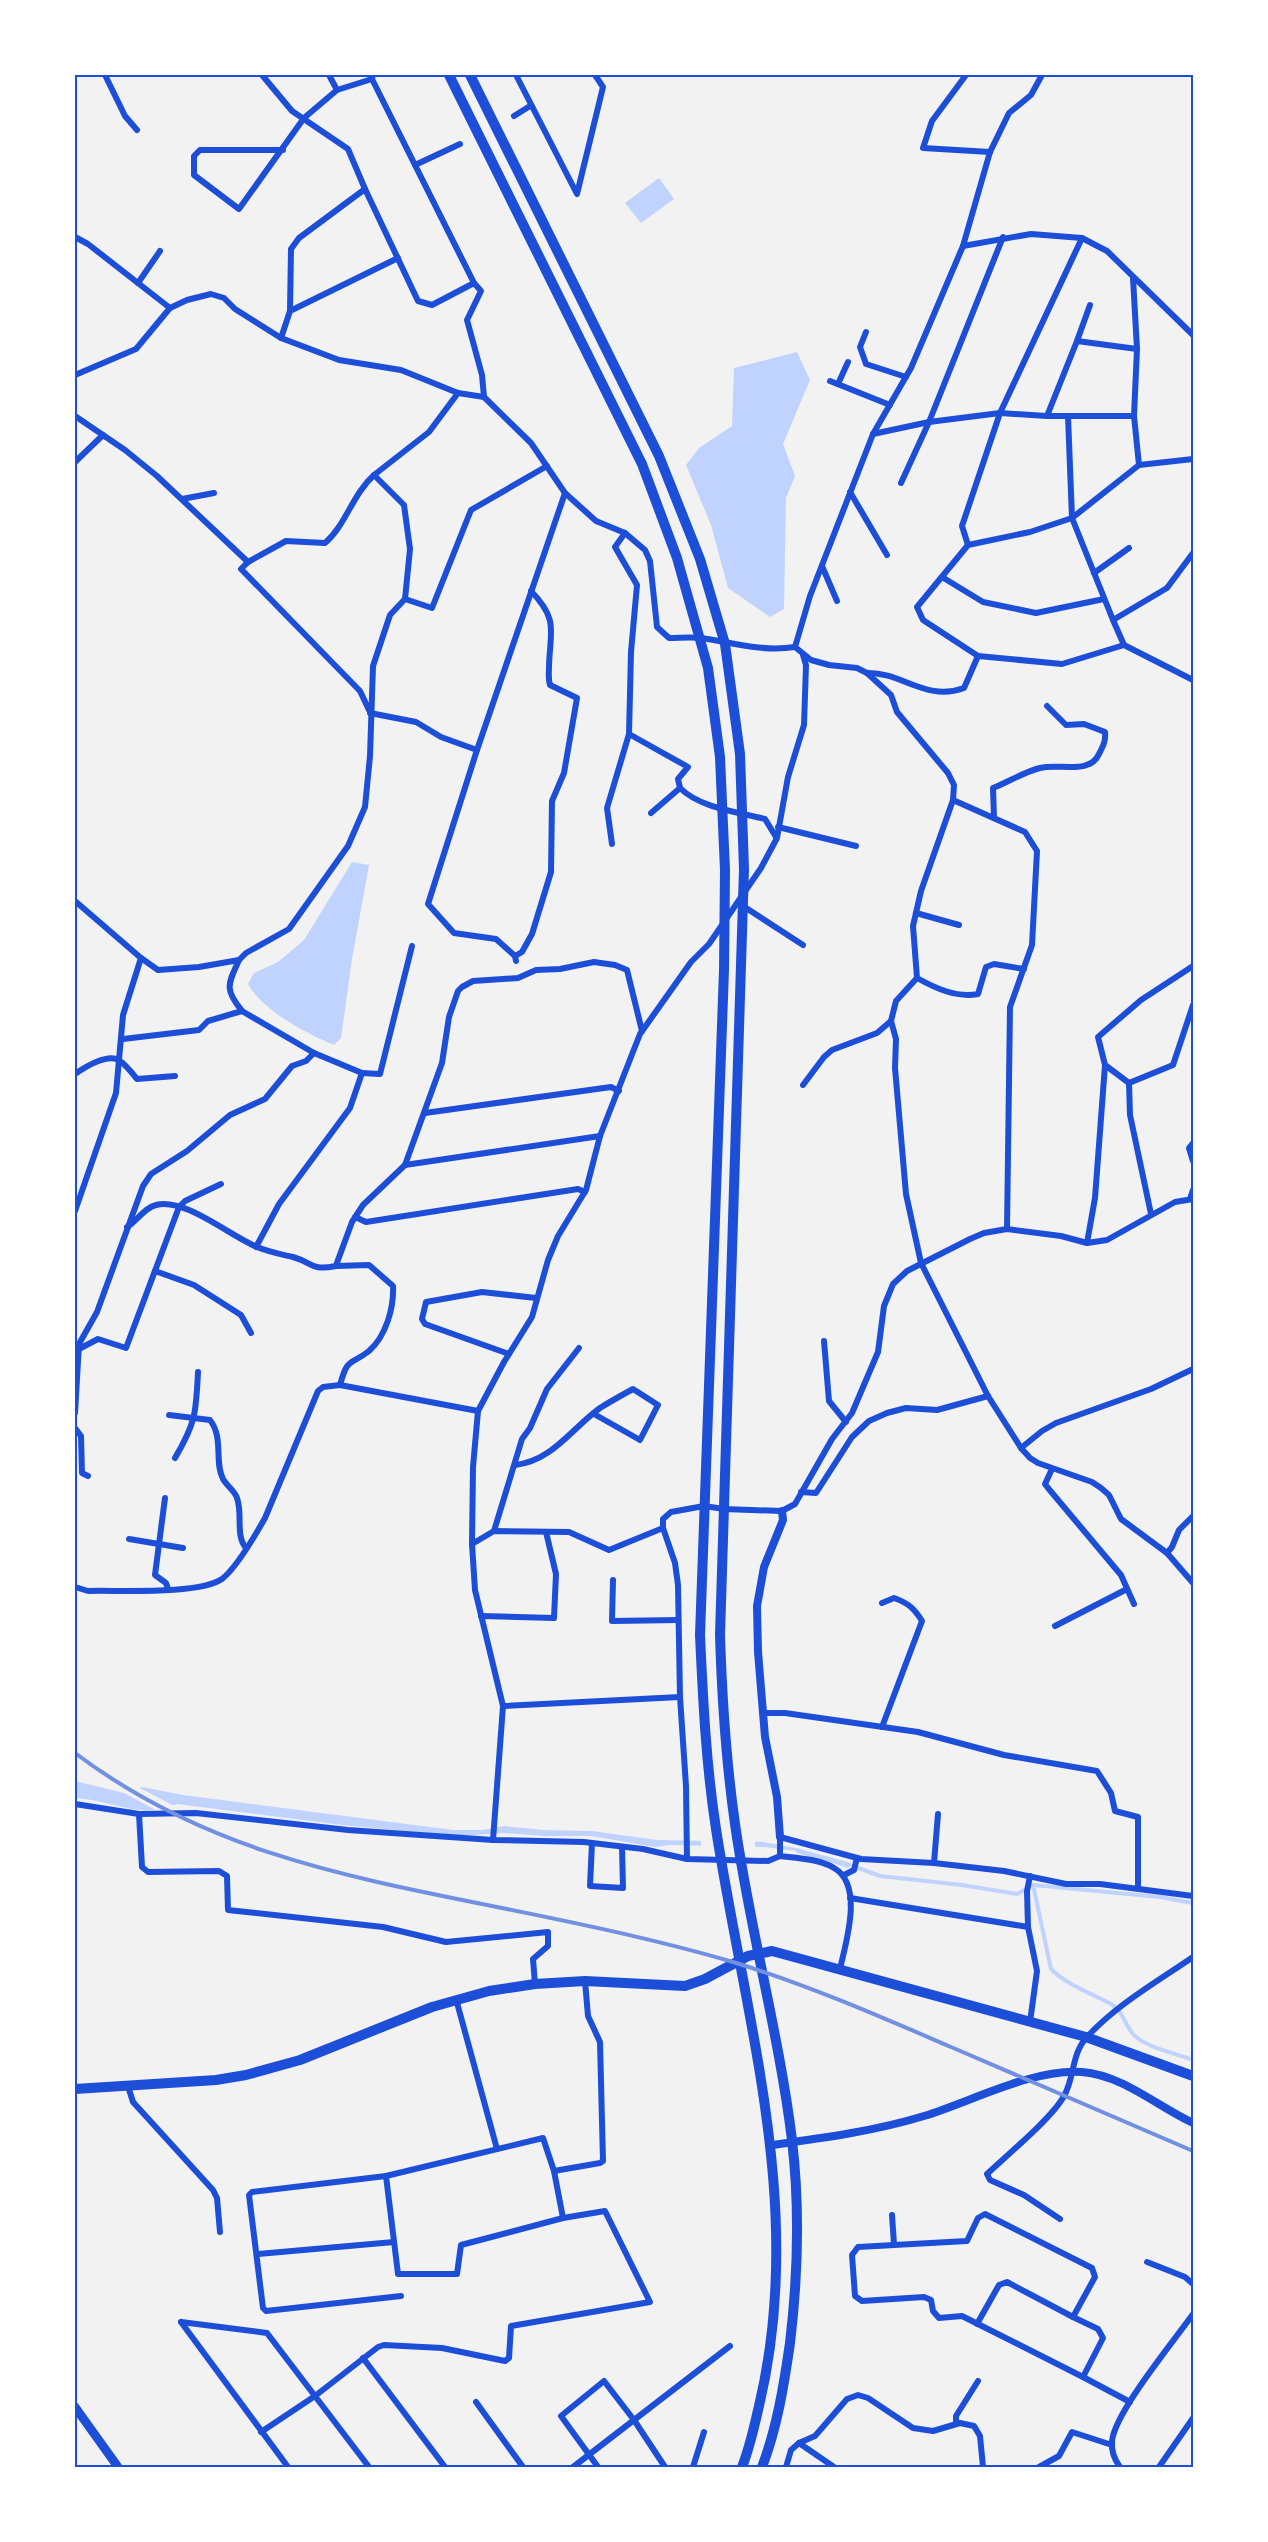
<svg xmlns="http://www.w3.org/2000/svg" width="1268" height="2542" viewBox="0 0 1268 2542" font-family="'Playfair Display',serif">
<style>
.water{fill:#bfd3fe}
.pier{fill:#f2f2f2}
.lines{fill:none;stroke-linecap:round;stroke-linejoin:round}
.stream{stroke:#bfd3fe;stroke-width:4}
.minor{stroke:#1d4ed8;stroke-width:6}
.tertiary{stroke:#1d4ed8;stroke-width:8}
.secondary{stroke:#1d4ed8;stroke-width:9}
.primary{stroke:#1d4ed8;stroke-width:10}
.trunk{stroke:#1d4ed8;stroke-width:10}
.rail{stroke:#7290e2;stroke-width:4}
.neatline{fill:none;stroke:#1d4ed8;stroke-width:2}
</style>
<rect width="100%" height="100%" fill="#f2f2f2"/>
<g class="water">
<polygon points="659,178 674,199 641,223 625,203"/>
<polygon points="797,352 810,380 783,444 795,476 786,498 784,609 770,617 728,588 711,525 686,465 699,448 732,426 734,368"/>
<path d="M 352,862 L 369,865 L 352,959 L 341,1038 L 334,1045 C 307,1034 262,1010 248,984 L 254,973 L 278,962 L 304,940 Z"/>
<path d="M 75,1781 L 124,1793 L 142,1787 L 183,1795 L 453,1830 L 483,1830 L 504,1826 L 544,1830 L 592,1831 L 657,1840 L 763,1842 L 796,1848 L 851,1863 L 851,1866 L 848,1868 L 797,1851 L 764,1847 L 669,1845 L 655,1847 L 591,1836 L 544,1836 L 504,1833 L 459,1836 L 342,1825 L 177,1804 C 137,1820 114,1800 75,1798 Z"/>
</g>
<g class="pier">
<polygon points="136,1786 178,1808 161,1813 115,1788 124,1790"/>
<polygon points="700,1837 754,1839 756,1849 702,1849"/>
</g>
<g class="lines">
<g class="stream">
<polyline points="798,1851 816,1857"/>
<polyline points="853,1866 880,1876 962,1885 1017,1894 1033,1885 1160,1897 1193,1903"/>
<path d="M 1033,1885 L 1051,1969 C 1068,1986 1091,1993 1111,2004 C 1123,2011 1125,2025 1133,2034 C 1146,2048 1175,2053 1193,2060"/>
</g>
<g class="minor">
<polyline points="105,75 125,116 137,130"/>
<polyline points="262,75 292,111 348,149 365,189 418,301 432,305 474,283 372,79 373,75"/>
<polyline points="329,75 337,90"/>
<polyline points="516,75 577,194 603,87 595,75"/>
<polyline points="966,75 932,121 923,148 990,152"/>
<polyline points="514,116 530,106"/>
<polyline points="283,150 200,150 194,156 194,175 239,209 304,118 337,90 372,79"/>
<polyline points="415,165 460,144"/>
<polyline points="75,237 88,244 170,308"/>
<polyline points="963,246 1031,234 1082,238 1107,251 1193,335"/>
<polyline points="1133,278 1137,349 1134,416 1139,465"/>
<polyline points="138,283 160,251"/>
<polyline points="474,283 481,291 467,320 482,375 484,397"/>
<polyline points="290,311 398,258"/>
<polyline points="866,332 860,347 866,364 906,377"/>
<polyline points="281,338 290,311 291,249 299,238 365,189"/>
<polyline points="1077,341 1090,305"/>
<path d="M 75,375 L 136,349 L 170,308 L 187,300 L 211,294 L 224,298 L 235,309 L 281,338 L 339,360 L 401,370 L 458,393 L 484,397 L 531,443 L 565,493 L 596,521 L 625,533 L 645,550 L 650,561 L 657,627 L 669,638 C 679,638 691,637 702,638 C 733,643 763,652 795,647"/>
<polyline points="830,381 890,405"/>
<polyline points="838,384 848,362"/>
<polyline points="75,416 125,450 157,476 248,562 241,569 360,691 369,710"/>
<polyline points="1047,416 1077,341 1137,349"/>
<polyline points="1068,416 1072,518 1113,620"/>
<polyline points="873,434 929,422 1000,413 1047,416 1134,416"/>
<polyline points="75,462 103,435"/>
<polyline points="901,483 929,422 1003,237"/>
<polyline points="850,492 887,555"/>
<polyline points="182,499 214,493"/>
<polyline points="625,533 615,547 637,585 631,652 629,734 688,767 678,779 680,788"/>
<polyline points="968,545 962,526 1000,413 1082,238"/>
<polyline points="1193,553 1167,588 1113,620 1124,645 1193,680"/>
<path d="M 248,562 L 286,541 L 325,543 C 346,525 352,495 374,475"/>
<polyline points="822,566 837,601"/>
<polyline points="1094,573 1129,548"/>
<polyline points="942,577 983,602 1036,613 1104,599"/>
<polyline points="405,599 432,608 471,510 547,466"/>
<polyline points="1124,645 1062,664 978,656 923,620 917,607 968,545 1030,532 1072,518 1139,465 1193,459"/>
<polyline points="795,647 810,596 873,434 911,368 963,246 990,152 1009,113 1031,95 1042,75"/>
<polyline points="795,647 811,660 829,665 857,668 867,673 891,695 897,712 948,773 954,785 953,800 921,891 913,926 917,978 896,1001 891,1021 877,1033 832,1050 824,1057 803,1085"/>
<path d="M 867,673 C 902,672 926,702 964,688 L 978,656"/>
<polyline points="370,713 416,722 441,737 477,750"/>
<polyline points="953,800 1025,832 1037,851 1032,945 1010,1007 1007,1229"/>
<path d="M 651,813 L 680,788 C 700,808 738,812 765,819 L 776,837"/>
<path d="M 994,818 L 993,788 C 1008,782 1024,772 1040,768 C 1059,763 1090,775 1099,754 C 1103,746 1106,741 1105,732 L 1084,724 L 1066,725 L 1047,706"/>
<polyline points="778,827 856,846"/>
<polyline points="612,844 607,808 629,734"/>
<polyline points="75,901 141,958 158,970 199,967 239,960 246,953 289,929 348,846 365,807 370,756 373,666 390,615 405,599 410,549 404,505 374,475 429,432 458,393"/>
<polyline points="743,906 803,945"/>
<polyline points="916,913 959,925"/>
<path d="M 515,956 L 522,952 L 532,934 L 551,872 L 552,801 L 564,773 L 577,698 L 550,685 C 548,679 549,673 549,666 C 550,631 559,620 531,591"/>
<polyline points="516,961 515,956 496,939 454,933 428,904 477,750 565,493"/>
<polyline points="1193,966 1141,1000 1098,1037 1105,1065 1129,1083 1173,1065 1193,1005"/>
<path d="M 917,978 C 935,988 956,998 978,994 L 986,967 L 994,964 L 1024,969"/>
<polyline points="242,1011 314,1053 362,1073 350,1108 279,1204 256,1247"/>
<polyline points="891,1021 896,1039 895,1068 906,1194 921,1263 988,1396 1021,1448 1030,1458 1038,1463 1092,1482 1101,1488 1109,1495 1121,1519 1167,1553 1193,1583"/>
<path d="M 123,1039 L 199,1030 L 208,1021 L 242,1011 C 224,989 228,984 239,960"/>
<polyline points="362,1073 380,1074 412,946"/>
<path d="M 75,1074 C 85,1067 109,1052 120,1061 C 127,1066 132,1073 137,1079 L 175,1076"/>
<polyline points="1129,1083 1130,1115 1151,1214"/>
<polyline points="425,1113 611,1087 619,1091"/>
<polyline points="1193,1143 1189,1148 1193,1161"/>
<polyline points="405,1165 600,1136"/>
<polyline points="1190,1199 1193,1190"/>
<polyline points="75,1211 116,1093 123,1015 141,958"/>
<polyline points="355,1217 366,1222 578,1189 585,1192"/>
<path d="M 127,1227 C 137,1221 144,1208 156,1205 C 184,1197 230,1236 257,1247 C 269,1252 280,1254 293,1257 C 314,1263 310,1271 336,1266"/>
<polyline points="1087,1243 1095,1198 1105,1065"/>
<polyline points="155,1271 194,1285 241,1315 251,1333"/>
<polyline points="824,1341 829,1401 846,1422"/>
<polyline points="79,1349 98,1339 126,1348 179,1207 185,1201 221,1184"/>
<polyline points="509,1354 425,1324 422,1319 426,1302 482,1292 536,1298"/>
<path d="M 340,1385 C 348,1356 350,1366 369,1351 C 386,1336 394,1308 393,1286 L 369,1265 L 336,1266 L 338,1260 L 352,1222 L 363,1205 L 405,1165 L 442,1063 L 449,1017 L 458,991 L 462,987 L 473,981 L 518,978 L 536,970 L 560,969 L 594,962 L 615,965 L 627,970 L 642,1031"/>
<polyline points="75,1413 79,1344 97,1312 143,1186 151,1174 187,1151 230,1115 265,1099 292,1066 306,1061 314,1053"/>
<path d="M 169,1415 L 210,1420 C 224,1438 214,1462 223,1479 C 227,1486 235,1491 237,1498 C 243,1515 235,1535 246,1548"/>
<polyline points="75,1428 81,1436 82,1473 88,1476"/>
<polyline points="1021,1448 1042,1431 1056,1423 1151,1389 1193,1369"/>
<path d="M 175,1458 C 196,1422 196,1413 198,1372"/>
<path d="M 515,1465 C 552,1461 571,1429 600,1408 C 611,1401 622,1395 633,1389 L 658,1405 L 640,1440 L 594,1414"/>
<polyline points="1052,1469 1045,1484 1048,1488 1121,1575 1134,1604"/>
<polyline points="801,1492 816,1493 852,1437 869,1421 887,1413 906,1408 937,1410 988,1396"/>
<polyline points="165,1498 155,1575 166,1583 168,1589"/>
<polyline points="494,1531 522,1439 530,1428 547,1389 579,1348"/>
<polyline points="129,1539 183,1548"/>
<polyline points="472,1544 494,1531 569,1532 609,1550 663,1528"/>
<polyline points="1167,1553 1172,1547 1179,1530 1193,1516"/>
<polyline points="613,1580 612,1621 678,1620"/>
<path d="M 75,1587 L 88,1591 C 118,1590 198,1595 222,1579 C 236,1568 256,1534 265,1518 L 318,1391 L 323,1387 L 340,1385 L 478,1411"/>
<path d="M 882,1603 L 894,1598 C 908,1603 914,1608 922,1621 L 882,1727"/>
<polyline points="481,1616 554,1618 556,1574 546,1532"/>
<polyline points="1055,1626 1127,1589"/>
<polyline points="503,1706 680,1697"/>
<polyline points="763,1713 785,1713 918,1732 1004,1755 1097,1771 1111,1793 1115,1811 1138,1817 1138,1888"/>
<polyline points="75,1804 139,1814 196,1813 348,1830 493,1840 584,1842 643,1849 687,1859 768,1861 780,1856 780,1837 861,1859 934,1863 1004,1871 1066,1884 1100,1884 1193,1896"/>
<polyline points="139,1814 142,1867 148,1872 219,1871 227,1876 228,1910 383,1927 446,1942 548,1932 548,1946 533,1959 535,1984"/>
<polyline points="493,1840 503,1706 475,1590 472,1544 473,1467 478,1411 504,1362 532,1317 548,1260 558,1236 586,1190 600,1136 640,1034 691,962 709,944 761,868 777,838 788,777 804,725 806,665 803,655"/>
<polyline points="592,1843 590,1886 623,1888 622,1847"/>
<path d="M 780,1856 C 796,1858 820,1859 834,1868 C 864,1885 846,1942 840,1969"/>
<polyline points="687,1859 686,1786 680,1697 678,1585 675,1563 663,1528 663,1519 671,1512 704,1506 724,1509 782,1511 795,1504 832,1439 852,1413 878,1352 884,1306 893,1284 907,1271 970,1239 984,1233 1007,1229 1061,1236 1087,1243 1107,1240 1175,1202 1193,1199"/>
<polyline points="934,1863 938,1814"/>
<polyline points="844,1875 854,1870 857,1858"/>
<polyline points="850,1898 1028,1927 1037,1971 1030,2022"/>
<polyline points="1028,1927 1027,1891 1030,1876"/>
<polyline points="456,1999 497,2149"/>
<polyline points="128,2086 133,2102 213,2190 217,2198 220,2232"/>
<polyline points="554,2171 600,2163 603,2161 600,2042 588,2016 585,1981"/>
<polygon points="985,2214 1092,2268 1095,2277 1073,2317 1098,2329 1103,2338 1083,2377 962,2316 939,2318 933,2311 931,2300 924,2297 862,2301 855,2296 852,2255 858,2247 967,2241 978,2218"/>
<polyline points="892,2215 894,2244"/>
<path d="M 1060,2219 L 1024,2195 L 990,2180 L 987,2174 C 1007,2155 1052,2118 1064,2096 C 1075,2077 1071,2054 1087,2037 C 1116,2005 1158,1981 1193,1957"/>
<polyline points="258,2254 394,2242"/>
<polyline points="1147,2262 1185,2277 1193,2284"/>
<polyline points="401,2296 266,2311 263,2308 249,2195 252,2192 386,2176 543,2138 554,2171 563,2218"/>
<polyline points="181,2322 267,2333 369,2467"/>
<polyline points="181,2322 288,2467"/>
<polyline points="977,2324 999,2285 1007,2282 1073,2317"/>
<polyline points="363,2358 445,2467"/>
<polyline points="1083,2377 1130,2402"/>
<polyline points="476,2402 523,2467"/>
<polyline points="956,2423 956,2416 978,2381"/>
<polyline points="261,2432 315,2396 378,2347 384,2345 442,2348 505,2361 509,2358 511,2326 650,2302 605,2211 563,2218 461,2245 457,2274 398,2274 386,2176"/>
<polyline points="799,2443 834,2467"/>
<polyline points="573,2467 730,2346"/>
<polyline points="598,2467 561,2416 604,2381 634,2420 665,2467"/>
<polyline points="693,2467 704,2432"/>
<polyline points="786,2467 791,2450 799,2443 815,2436 847,2399 858,2395 868,2398 913,2428 933,2431 960,2423 974,2426 980,2436 983,2467"/>
<polyline points="1039,2467 1059,2456 1072,2432 1112,2445"/>
<path d="M 1120,2467 C 1114,2459 1111,2451 1112,2441 C 1115,2412 1174,2341 1193,2314"/>
<polyline points="1159,2467 1193,2418"/>
</g>
<g class="tertiary">
<polyline points="780,1837 777,1797 765,1737 758,1652 757,1606 764,1567 783,1520 782,1511"/>
<path d="M 772,2145 C 823,2138 875,2131 924,2116 C 970,2102 1034,2068 1082,2072 C 1122,2075 1157,2106 1193,2123"/>
</g>
<polyline class="secondary" points="75,2407 118,2467"/>
<polyline class="primary" points="75,2089 216,2080 246,2075 300,2060 432,2007 489,1991 535,1984 585,1981 685,1986 705,1979 748,1956 772,1951 1086,2037 1193,2076"/>
<g class="trunk">
<path d="M 449,75 L 642,464 L 677,558 L 708,668 L 720,757 L 725,870 L 724,970 L 700,1635 C 703,1700 706,1764 716,1829 C 746,2023 806,2209 759,2406 C 754,2427 750,2447 742,2467"/>
<path d="M 470,75 L 659,456 L 700,559 L 725,644 L 740,754 L 744,869 L 720,1635 C 722,1699 726,1761 735,1824 C 750,1930 779,2034 792,2140 C 800,2208 798,2276 790,2343 C 784,2385 777,2428 762,2467"/>
</g>
<path class="rail" d="M 75,1753 C 201,1848 337,1875 487,1905 C 567,1921 655,1939 733,1962 C 808,1985 879,2016 951,2047 C 1031,2081 1112,2116 1193,2151"/>
</g>
<rect width="1268" height="2542" fill="none" stroke="#ffffff" stroke-width="153"/>
<rect x="76" y="76" width="1116" height="2390" class="neatline"/>
</svg>
